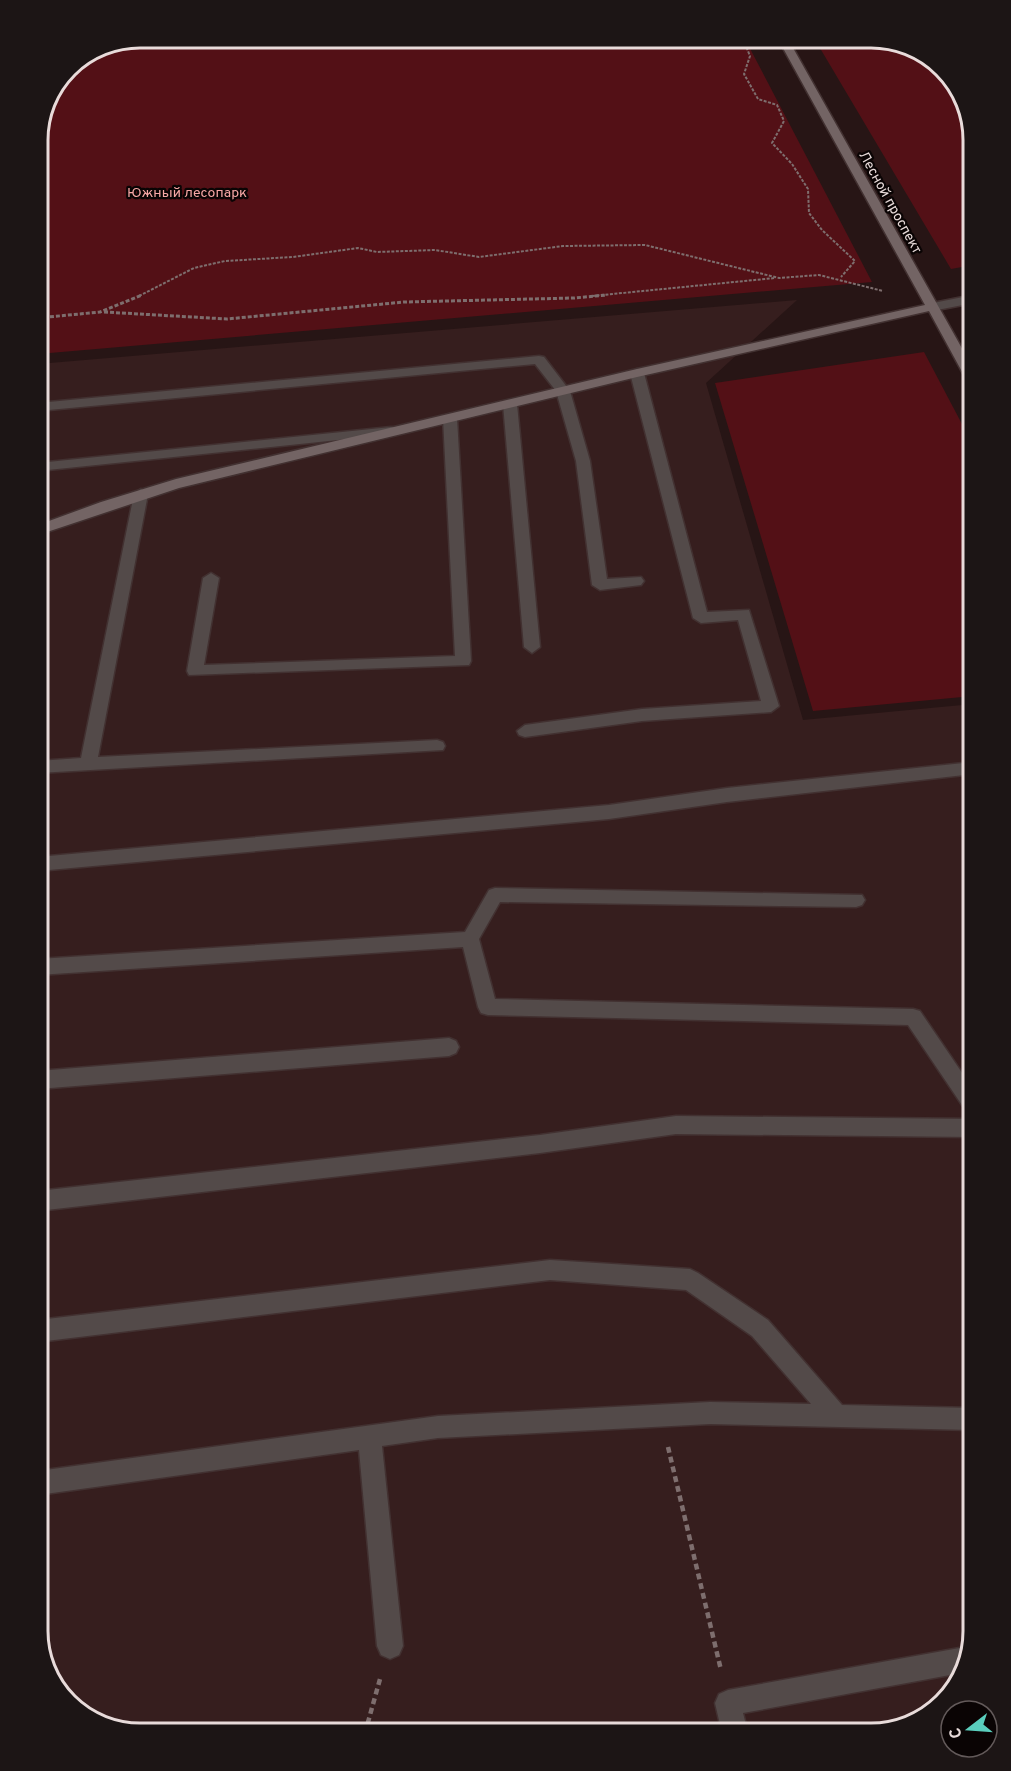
<svg xmlns="http://www.w3.org/2000/svg" width="1011" height="1771" viewBox="0 0 1011 1771" font-family="Overpass,sans-serif">
<style>
.built{fill:#361e1e}
.green{fill:#531016}
.lines{fill:none;stroke-linecap:round;stroke-linejoin:round}
.lane-casing{stroke:#423131;stroke-width:3}
.secondary-casing{stroke:#423131;stroke-width:3}
.path-far2{stroke:#7e6e6e;stroke-width:2;stroke-dasharray:3 1.5;stroke-linecap:butt}
.path-far1{stroke:#7e6e6e;stroke-width:3;stroke-dasharray:4 2;stroke-linecap:butt}
.path{stroke:#7e6e6e;stroke-width:4.5;stroke-dasharray:6 4;stroke-linecap:butt}
.lane{fill:#534a49;fill-rule:evenodd}
.secondary{fill:#736464;fill-rule:evenodd}
.labels{text-anchor:middle;stroke-width:4.5;stroke-linejoin:round;paint-order:stroke}
.far-park-label{font-size:14px;fill:#f7a7a5;stroke:#0a0404}
.far-street-label{font-size:14px;fill:#e8dbda;stroke:#0a0404}
.rim{fill:none;stroke:#e8dbda;stroke-width:3}
</style>
<rect width="100%" height="100%" fill="#271515"/>
<polygon class="built" points="797,300 706,383 803,720 973,704 973,1632 956,1688 916,1723 871,1733 133,1733 83,1716 48,1676 38,1631 38,364"/>
<g class="green">
<polygon points="814,38 879,38 928,55 963,95 973,140 973,265 951,269"/>
<polygon points="745,39 872,282 38,354 38,133 68,67 101,45"/>
<polygon points="924,352 973,445 973,696 813,711 715,383"/>
</g>
<g class="lines">
<defs>
<g id="lane">
<polygon points="973,295 973,303 932,311 926,307 928,304"/>
<polygon points="539,356 544,357 570,391 590,461 607,579 641,577 644,581 641,585 600,590 592,585 576,461 556,391 535,364 38,411 38,403"/>
<polygon points="637,369 644,373 707,612 749,610 779,706 771,712 642,721 525,737 519,735 517,731 525,725 642,709 761,701 738,620 701,623 693,618 630,373"/>
<polygon points="510,400 517,404 540,647 532,653 524,647 503,404"/>
<polygon points="450,414 457,418 471,661 469,665 189,675 187,671 203,578 211,573 219,578 204,665 455,656 443,418"/>
<polygon points="391,427 396,428 396,434 38,471 38,463"/>
<polygon points="141,489 148,494 98,757 437,740 443,742 445,746 443,750 38,773 38,761 81,758 134,494"/>
<polygon points="973,762 973,774 727,802 609,819 38,871 38,857 609,805 727,788"/>
<polygon points="495,888 862,895 865,900 862,905 856,907 500,902 479,939 495,999 913,1009 920,1011 973,1089 973,1114 966,1111 908,1025 488,1015 481,1013 478,1007 463,947 38,975 38,959 465,932 489,890"/>
<polygon points="449,1038 456,1041 459,1047 456,1053 449,1056 38,1089 38,1071"/>
<polygon points="676,1116 973,1119 973,1137 676,1134 540,1153 38,1211 38,1191 540,1135"/>
<polygon points="550,1260 690,1269 698,1273 768,1320 842,1405 973,1408 973,1430 710,1424 438,1438 382,1446 403,1646 399,1655 390,1659 381,1655 377,1646 359,1450 38,1495 38,1471 438,1416 710,1402 811,1404 752,1336 686,1290 550,1280 38,1342 38,1320"/>
<polygon points="965,1647 968,1649 961,1673 743,1713 748,1733 722,1733 715,1703 719,1694 728,1690"/>
</g>
<polygon id="secondary" points="778,39 788,39 973,368 973,383 966,379 929,311 637,377 179,488 38,535 38,525 101,502 176,479 637,369 925,305"/>
</defs>
<use href="#lane" class="lane-casing"/>
<use href="#secondary" class="secondary-casing"/>
<g class="path-far2">
<polyline points="743,39 750,56 744,74 758,99 777,105 784,121 772,143 792,164 808,189 809,213 822,230 855,261 841,277"/>
<polyline points="139,296 194,268 225,261 293,257 358,248 377,252 435,250 479,257 563,246 645,245 779,278 819,275 883,291"/>
<polyline points="592,296 775,278"/>
</g>
<g class="path-far1">
<polyline points="104,312 227,319 404,302 574,298 607,295"/>
<polyline points="38,318 100,312 142,295"/>
</g>
<g class="path">
<polyline points="668,1447 721,1670"/>
<polyline points="365,1733 380,1679"/>
</g>
<use href="#lane" class="lane"/>
<use href="#secondary" class="secondary"/>
</g>
<g class="labels">
<g class="far-park-label">
<text x="187" y="197">Южный лесопарк</text>
</g>
<g class="far-street-label">
<text transform="translate(891 202) rotate(61)" y="5">Лесной проспект</text>
</g>
</g>
<path d="M0 0H1011V1771H0ZM140 48H871A92 92 0 0 1 963 140V1631A92 92 0 0 1 871 1723H140A92 92 0 0 1 48 1631V140A92 92 0 0 1 140 48Z" fill="#1c1515" fill-rule="evenodd"/>
<path class="rim" d="M140 48H871A92 92 0 0 1 963 140V1631A92 92 0 0 1 871 1723H140A92 92 0 0 1 48 1631V140A92 92 0 0 1 140 48Z"/>
<g transform="translate(969 1729) rotate(253)"><circle r="28" fill="#0a0404" stroke="#635a5a" stroke-width="1.5"/>
<path d="M0-4.5L10 22L0 15L-10 22Z" fill="#5acebd"/>
<text y="-9" font-size="16" font-weight="bold" text-anchor="middle" fill="#e8dbda">С</text>
</g>
</svg>
